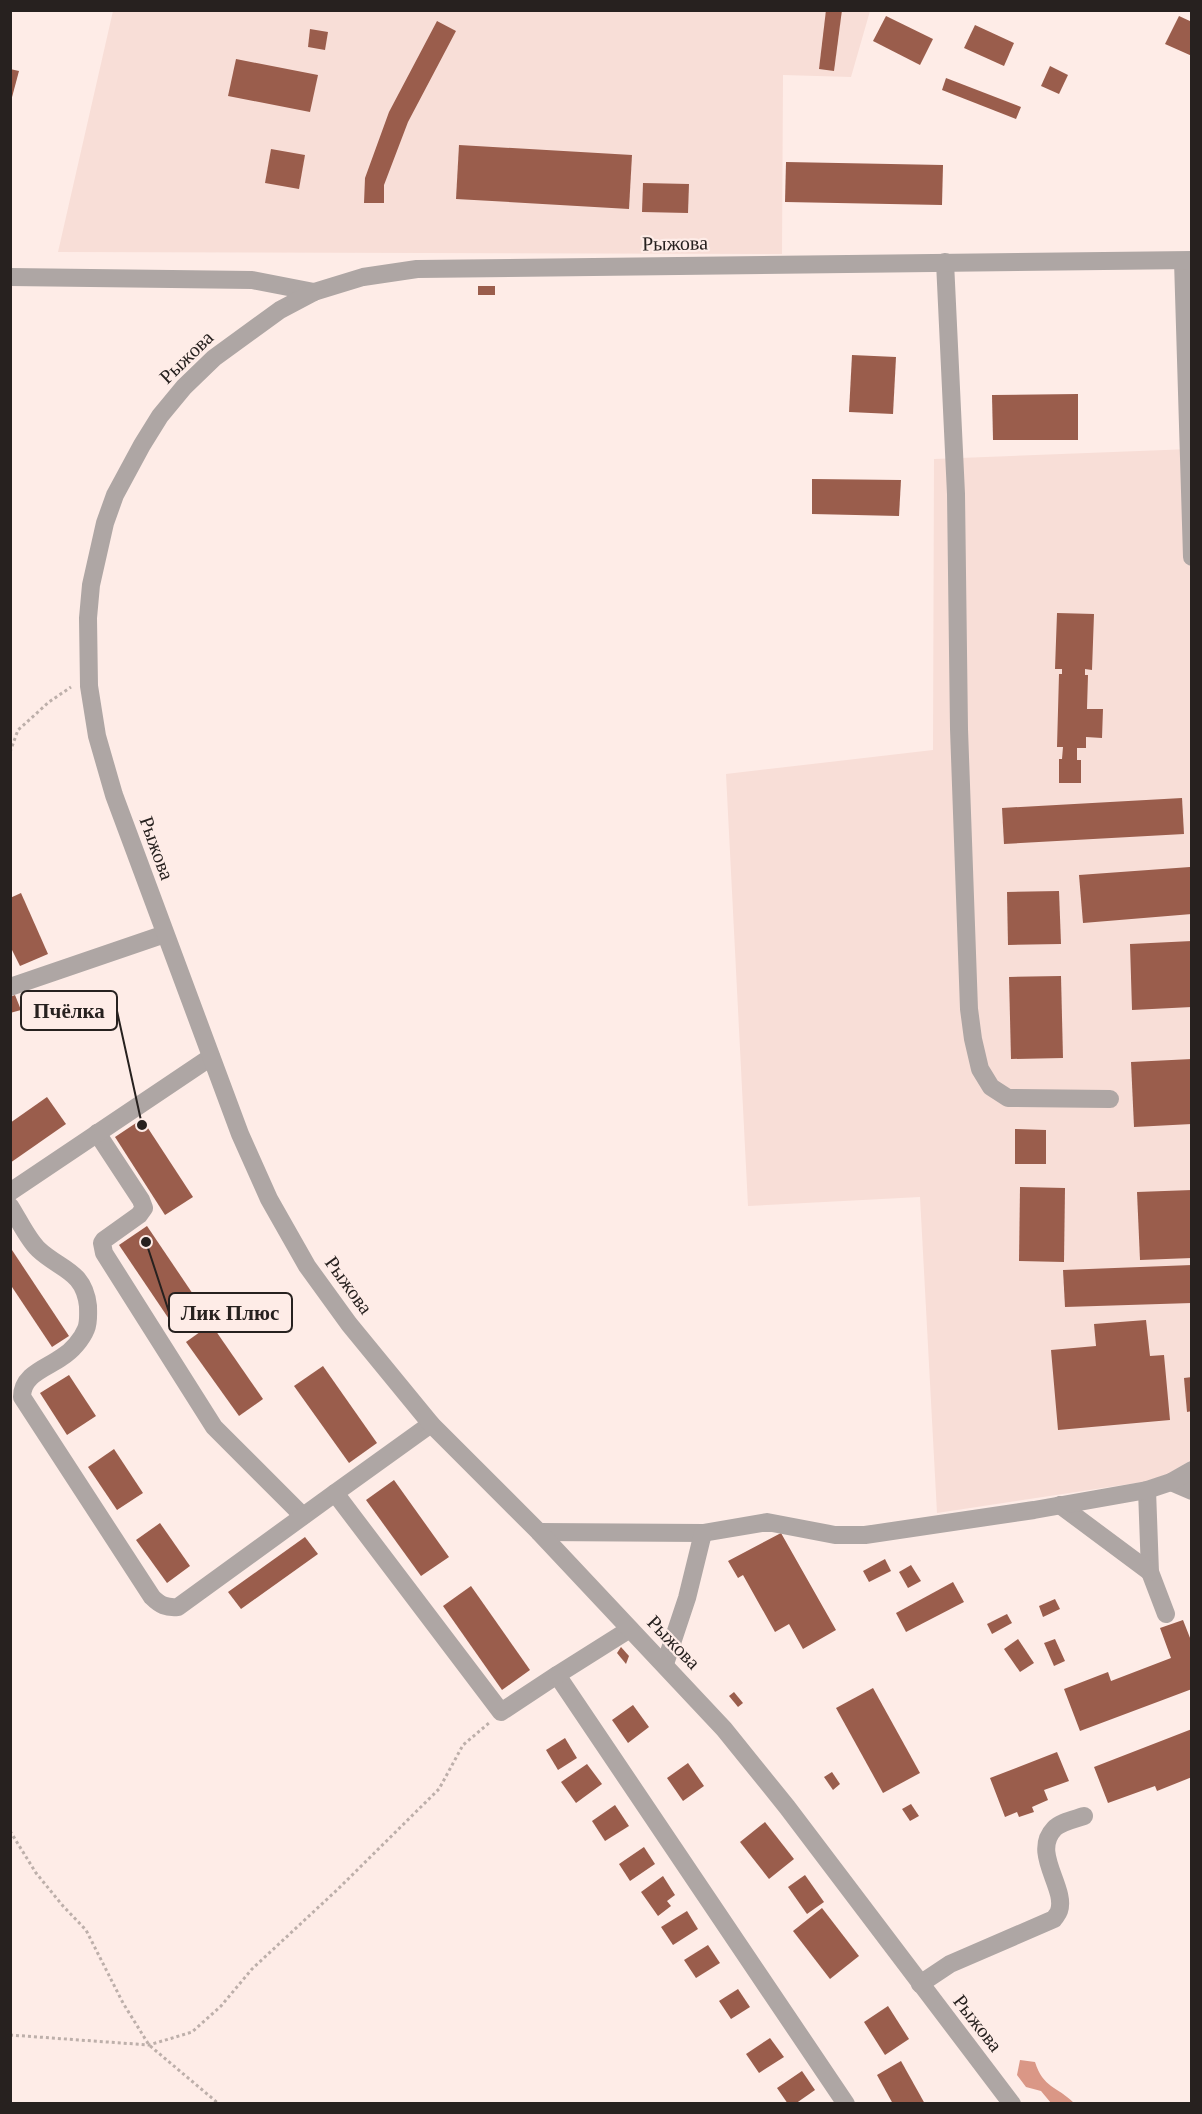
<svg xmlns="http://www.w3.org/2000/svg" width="1202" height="2114" viewBox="0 0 1202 2114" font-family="'Times New Roman',serif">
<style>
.built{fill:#f8ded7}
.forest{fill:#da9786}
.building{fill:#9a5d4c}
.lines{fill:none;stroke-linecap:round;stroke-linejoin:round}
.path{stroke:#bdafaa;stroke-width:3;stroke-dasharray:3 3;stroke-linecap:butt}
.minor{stroke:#aea6a4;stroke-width:18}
.labels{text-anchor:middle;stroke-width:4.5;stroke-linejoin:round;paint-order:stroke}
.street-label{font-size:20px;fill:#27211f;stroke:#feece7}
.leader{fill:none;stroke:#27211f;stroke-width:2}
.callout-dot{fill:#27211f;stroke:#feece7;stroke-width:2}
.callout{fill:#feece7;stroke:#27211f;stroke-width:2}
.callout-label{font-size:21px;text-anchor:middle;font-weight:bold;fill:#27211f}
</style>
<rect width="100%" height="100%" fill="#feece7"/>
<g class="built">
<polygon points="113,11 870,11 851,77 783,75 782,254 58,252"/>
<polygon points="1191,449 1191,1460 1168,1474 1143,1482 937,1513 920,1197 748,1206 726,774 933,750 934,459"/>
</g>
<path class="forest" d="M 1020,2060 L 1035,2062 C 1043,2088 1057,2086 1074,2103 L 1051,2103 L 1041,2091 L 1026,2087 L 1017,2075 Z"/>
<g class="building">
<polygon points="826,10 842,10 834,71 819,69"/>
<polygon points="886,16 933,39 920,65 873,41"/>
<polygon points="1179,16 1192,22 1192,56 1165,44"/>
<polygon points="437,21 456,31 408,122 384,185 384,203 364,203 365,178 389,112"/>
<polygon points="975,25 1014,43 1004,66 964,48"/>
<polygon points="310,29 328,32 325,50 308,47"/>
<polygon points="236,59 318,75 310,112 228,96"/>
<polygon points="1050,66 1068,75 1059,94 1041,86"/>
<polygon points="10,69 19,71 11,101 10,101"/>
<polygon points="946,78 1021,107 1016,119 942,90"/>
<polygon points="459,145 632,155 629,209 456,199"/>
<polygon points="271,149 305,155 299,189 265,183"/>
<polygon points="786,162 943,165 942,205 785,202"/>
<polygon points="643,183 689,184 688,213 642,212"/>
<rect x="478" y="286" width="17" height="9"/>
<polygon points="852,355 896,357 893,414 849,412"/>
<polygon points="1078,394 1078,440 993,440 992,395"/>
<polygon points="812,479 901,480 899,516 812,514"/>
<polygon points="1057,613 1094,614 1092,670 1085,669 1085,675 1088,675 1087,709 1103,709 1102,738 1086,737 1086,748 1077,748 1077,760 1081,760 1081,783 1059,783 1059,759 1062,759 1063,747 1057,747 1059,674 1062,674 1062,669 1055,669"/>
<polygon points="1182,798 1184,834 1004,844 1002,808"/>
<polygon points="1190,867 1192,914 1083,923 1079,875"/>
<polygon points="1059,891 1061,944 1008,945 1007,892"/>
<polygon points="21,893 48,954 20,966 10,946 10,898"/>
<polygon points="1192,941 1192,1007 1132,1010 1130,944"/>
<polygon points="1061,976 1063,1058 1011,1059 1009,977"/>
<polygon points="15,995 21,1010 10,1013 10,997"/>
<polygon points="1192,1059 1192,1124 1134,1127 1131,1062"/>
<polygon points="47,1097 66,1124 10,1163 10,1123"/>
<polygon points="142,1119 193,1197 165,1215 115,1137"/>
<polygon points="1015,1129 1046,1130 1046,1164 1015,1164"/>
<polygon points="1020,1187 1065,1188 1064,1262 1019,1261"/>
<polygon points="1192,1190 1192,1258 1140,1260 1137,1192"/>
<polygon points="147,1226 199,1303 171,1322 119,1245"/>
<polygon points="10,1247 69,1336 52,1347 10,1284"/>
<polygon points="1192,1265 1192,1303 1065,1307 1063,1270"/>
<polygon points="1146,1320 1150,1356 1164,1355 1170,1420 1058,1430 1051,1350 1096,1346 1094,1324"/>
<polygon points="211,1324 263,1399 239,1416 186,1342"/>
<polygon points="323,1366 377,1443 349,1463 294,1386"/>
<polygon points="69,1375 96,1416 67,1435 40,1393"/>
<polygon points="1192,1377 1192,1411 1187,1412 1184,1378"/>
<polygon points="114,1449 143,1493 117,1510 88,1467"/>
<polygon points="394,1480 449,1557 421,1576 366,1500"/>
<polygon points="160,1523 190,1566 167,1583 136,1540"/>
<polygon points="781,1533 836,1630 803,1649 789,1624 775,1632 743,1575 738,1578 728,1561"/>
<polygon points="305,1537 318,1554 241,1609 228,1592"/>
<polygon points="885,1559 891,1571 869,1582 863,1571"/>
<polygon points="911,1565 921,1581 908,1588 899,1572"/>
<polygon points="953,1582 964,1602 906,1632 896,1613"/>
<polygon points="471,1586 530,1670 502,1690 443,1606"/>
<polygon points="1055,1599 1060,1609 1043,1617 1039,1606"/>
<polygon points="1007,1614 1012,1623 992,1634 987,1624"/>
<polygon points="1183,1620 1192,1643 1192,1689 1080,1731 1064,1689 1108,1672 1111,1681 1171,1658 1160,1628"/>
<polygon points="1018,1639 1034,1663 1020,1672 1004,1649"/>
<polygon points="1055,1639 1065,1661 1054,1666 1044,1643"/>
<polygon points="621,1647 629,1656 626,1664 617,1653"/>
<polygon points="873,1688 920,1773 883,1793 836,1708"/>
<polygon points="734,1692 743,1703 738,1707 729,1696"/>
<polygon points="633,1705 649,1727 628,1743 612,1720"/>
<polygon points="1192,1729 1192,1777 1157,1791 1155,1786 1108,1803 1094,1767"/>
<polygon points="565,1738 577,1758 558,1770 546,1750"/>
<polygon points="1057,1752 1069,1781 1044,1790 1048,1800 1032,1807 1034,1812 1019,1817 1017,1812 1005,1817 990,1778"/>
<polygon points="688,1763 704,1786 683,1801 667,1778"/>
<polygon points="587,1764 602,1784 576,1803 561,1782"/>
<polygon points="832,1772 840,1784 833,1790 824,1777"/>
<polygon points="911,1804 919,1816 910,1821 902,1809"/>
<polygon points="615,1805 629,1826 605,1841 592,1821"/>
<polygon points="765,1822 794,1859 769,1879 740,1842"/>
<polygon points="644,1847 655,1864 630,1881 619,1864"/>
<polygon points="805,1875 824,1902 807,1914 788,1887"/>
<polygon points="663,1876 675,1895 667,1901 671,1906 658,1916 641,1892"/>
<polygon points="822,1908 859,1956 830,1979 793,1931"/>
<polygon points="687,1911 698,1929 673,1945 661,1927"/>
<polygon points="708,1945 720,1963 696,1978 684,1960"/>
<polygon points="738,1989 750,2007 731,2019 719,2001"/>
<polygon points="888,2006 909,2039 885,2055 864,2022"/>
<polygon points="770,2038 784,2057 759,2073 746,2054"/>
<polygon points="901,2061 925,2104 893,2104 877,2075"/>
<polygon points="802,2071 815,2090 795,2104 788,2104 777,2088"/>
</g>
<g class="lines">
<g class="path">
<polyline points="10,752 18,730 49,702 71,687"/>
<polyline points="10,1831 36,1873 63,1906 86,1930 123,2003 149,2045 219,2104"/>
<polyline points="10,2035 149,2045 192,2032 221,2006 252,1969 338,1889 439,1789 463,1745 489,1723"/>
</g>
<g class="minor">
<polyline points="1183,261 1192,557"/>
<polyline points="945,262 956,494 959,729 969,1009 973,1039 980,1069 991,1087 1008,1098 1110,1099"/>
<polyline points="10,277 252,280 314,292"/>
<polyline points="10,987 165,934"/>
<polyline points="97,1133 141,1200 144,1208 139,1215 104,1240 102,1243 104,1253 214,1427 303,1516"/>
<polyline points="10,1192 211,1057"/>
<path d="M 10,1206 C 19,1220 27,1238 38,1249 C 60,1270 84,1270 88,1306 C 88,1313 89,1322 86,1329 C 82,1339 72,1351 62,1357 C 47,1368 22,1374 22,1397 L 152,1597 C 160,1605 166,1608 178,1607 L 335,1493"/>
<polyline points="431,1424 335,1493 501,1712 557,1675 846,2104"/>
<polyline points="1171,1482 1192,1491"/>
<polyline points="1147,1490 1150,1572 1166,1614"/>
<polyline points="1060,1505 1150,1572"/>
<polyline points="539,1532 703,1533 767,1522 835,1535 865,1535 1034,1510 1147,1490 1171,1482 1192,1470"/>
<polyline points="665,1664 687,1598 703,1533"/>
<polyline points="557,1675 630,1629"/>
<path d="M 920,1984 L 950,1964 L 1054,1919 C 1055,1917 1058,1914 1059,1911 C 1067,1888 1031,1853 1054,1829 C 1060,1822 1076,1819 1084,1816"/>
<polyline points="1012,2104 787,1807 724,1729 539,1532 431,1424 349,1324 307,1266 269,1199 240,1134 114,795 97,736 89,686 88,618 91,585 105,523 115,495 142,445 160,416 184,387 214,358 280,310 314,292 363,277 417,269 1192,260"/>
</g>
</g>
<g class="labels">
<g class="street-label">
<text transform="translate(675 243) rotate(-1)" y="7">Рыжова</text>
<text transform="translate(186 357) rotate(-44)" y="7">Рыжова</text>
<text transform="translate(157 848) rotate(70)" y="7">Рыжова</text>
<text transform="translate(349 1285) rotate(54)" y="7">Рыжова</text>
<text transform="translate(674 1642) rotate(46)" y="7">Рыжова</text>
<text transform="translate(978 2023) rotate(52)" y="7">Рыжова</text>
</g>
</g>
<path class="leader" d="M142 1125L117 1011M146 1242L169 1312"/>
<g class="callout-dot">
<circle cx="142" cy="1125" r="6"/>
<circle cx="146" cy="1242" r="6"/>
</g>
<g class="callout">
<rect x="21" y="991" width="96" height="39" rx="6"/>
<rect x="169" y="1293" width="123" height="39" rx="6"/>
</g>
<g class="callout-label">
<text x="69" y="1018">Пчёлка</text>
<text x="230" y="1320">Лик Плюс</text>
</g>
<rect width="1202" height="2114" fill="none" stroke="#27211f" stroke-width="24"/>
</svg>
